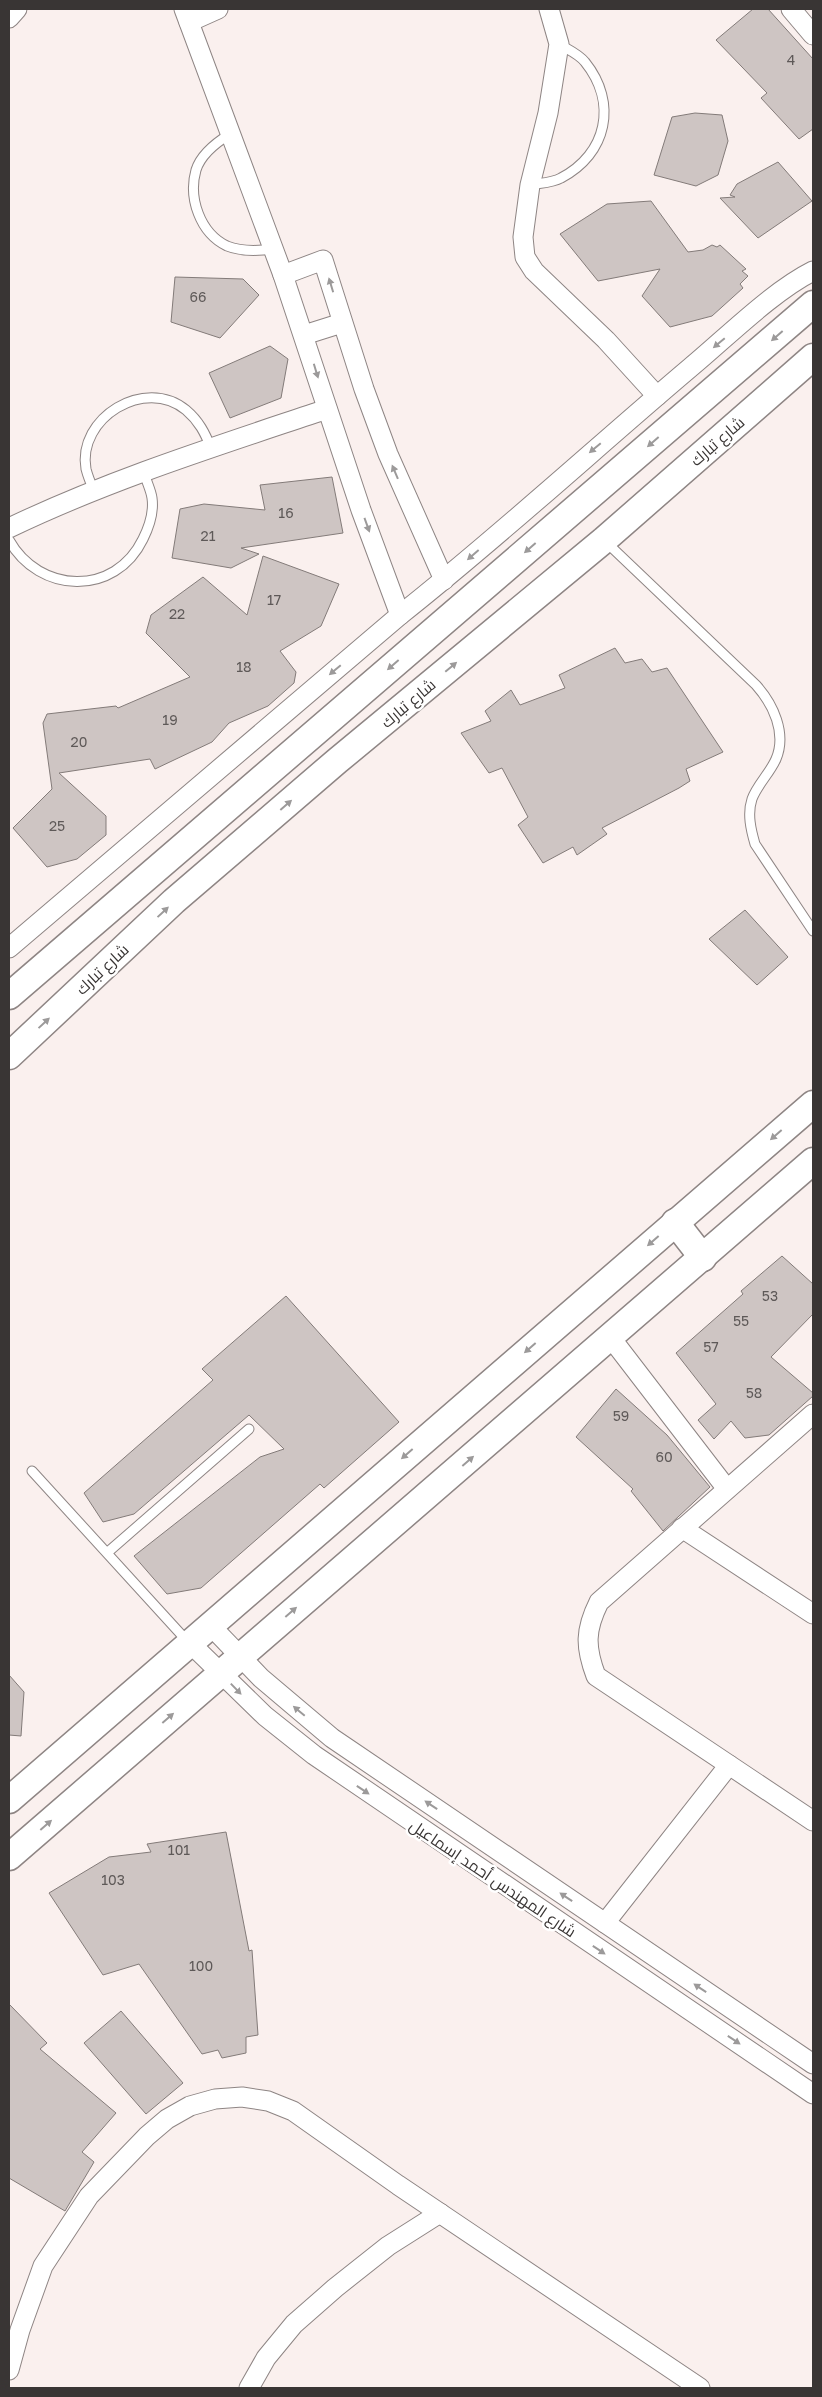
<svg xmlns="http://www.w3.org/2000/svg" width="822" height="2397" viewBox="0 0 822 2397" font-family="'Golos Text',Cairo,sans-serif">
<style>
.building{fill:#cec5c3;stroke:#837b79}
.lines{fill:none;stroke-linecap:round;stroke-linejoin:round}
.lane-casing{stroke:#8e8584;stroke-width:11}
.street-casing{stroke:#8e8584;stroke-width:21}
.secondary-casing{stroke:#8e8584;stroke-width:29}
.lane{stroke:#fff;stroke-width:9}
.street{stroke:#fff;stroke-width:19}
.secondary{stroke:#fff;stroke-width:26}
.oneway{fill:#9c9a9a}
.labels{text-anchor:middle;stroke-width:5;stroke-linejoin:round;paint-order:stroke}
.number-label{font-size:14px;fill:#5e5958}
.street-label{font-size:16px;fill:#393534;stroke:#fff}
</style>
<rect width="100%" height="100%" fill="#faf0ee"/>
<g class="building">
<polygon points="753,9 768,9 813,59 813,129 799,139 761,98 767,93 716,40"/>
<polygon points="695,113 722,115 728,141 718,175 696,186 654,175 672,117"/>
<polygon points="778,162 812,201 758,238 720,198 735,197 730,195 737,184"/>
<polygon points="651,201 688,252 703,250 712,245 717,247 720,245 746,269 742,271 748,276 740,284 743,288 712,316 670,327 642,296 660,269 598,281 560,234 607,204"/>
<polygon points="175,277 243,279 259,295 220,338 171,322"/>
<polygon points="270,346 288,359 281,398 230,418 209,373"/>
<polygon points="332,477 343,533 241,548 259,554 231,568 172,558 180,509 204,504 265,510 260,485"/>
<polygon points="263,556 339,584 321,626 280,651 296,672 294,683 268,706 229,723 212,742 155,769 150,759 59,773 106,816 106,835 77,859 47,867 13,828 52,789 43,723 47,714 116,706 118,708 190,677 146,633 151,615 203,577 247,615"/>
<polygon points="615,648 625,663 642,659 652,672 667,668 723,752 686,769 690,781 679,788 602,828 607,834 577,855 573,847 543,863 518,825 528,817 502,768 489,773 461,733 491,721 485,711 511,690 520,705 565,688 559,675"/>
<polygon points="745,910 788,957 757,985 709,939"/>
<polygon points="782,1256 813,1284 813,1314 771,1357 813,1393 813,1396 769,1435 745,1438 731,1421 714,1439 698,1420 716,1404 676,1353 743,1294 741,1291"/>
<polygon points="286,1296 399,1422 324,1488 320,1484 201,1588 167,1594 134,1556 260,1457 284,1449 249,1415 134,1514 103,1522 84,1493 213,1380 202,1369"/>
<polygon points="616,1389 667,1435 710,1487 663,1531 631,1491 633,1489 576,1437"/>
<polygon points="9,1675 24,1692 21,1736 9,1735"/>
<polygon points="226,1832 249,1951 252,1950 258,2035 246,2037 246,2053 222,2058 218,2050 202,2054 139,1964 103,1975 49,1893 109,1857 151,1852 147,1844"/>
<polygon points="9,2004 47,2043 40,2049 116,2113 82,2152 94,2162 65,2211 9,2178"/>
<polygon points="121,2011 183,2083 146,2114 84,2043"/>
</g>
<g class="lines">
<defs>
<g id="lane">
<path d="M 230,134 C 217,142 201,154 196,170 C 188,198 200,233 227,246 C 242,252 258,251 273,249"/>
<path d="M 530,185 C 540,183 552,183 561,178 C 607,154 618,103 585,62 C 579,54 567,49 559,44"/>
<path d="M 94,491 C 91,484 88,477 86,469 C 77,418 145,376 186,410 C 199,421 205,433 211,448"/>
<path d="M 9,540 C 39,594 115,597 143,539 C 149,527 154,512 152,498 C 151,490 146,481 144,472"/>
<path d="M 606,542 L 756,685 C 773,704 787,733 776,759 C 770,773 757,785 752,799 C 747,814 751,830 755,844 L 813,931"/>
<polyline points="32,1471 188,1642"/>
<polyline points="108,1552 249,1429"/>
</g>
<g id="street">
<polyline points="184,9 283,275 361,510 400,615"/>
<polyline points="549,9 559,44 548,113 530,185 523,237 525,257 534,271 606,340 657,396"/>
<polyline points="791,9 813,35"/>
<polyline points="9,18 17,9"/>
<polyline points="189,22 218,9"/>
<polyline points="283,275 323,260 364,389 388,454 444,580"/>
<polyline points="304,335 342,323"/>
<path d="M 9,528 C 111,479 220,445 327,409"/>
<path d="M 9,948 L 400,615 C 500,536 594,449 691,367 C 727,337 773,291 813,271"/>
<polyline points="611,1338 727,1489"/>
<path d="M 813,1414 L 599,1602 C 585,1630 585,1647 596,1676 L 813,1821"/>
<polyline points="682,1528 813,1614"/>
<polyline points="210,1625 261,1678 332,1738 813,2064"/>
<polyline points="189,1642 265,1716 314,1755 813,2094"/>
<polyline points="605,1923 729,1765"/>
<polyline points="9,2370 20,2330 43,2266 89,2196 147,2136 167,2119 190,2106 215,2099 242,2097 268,2101 293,2111 398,2185 700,2388"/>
<polyline points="249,2388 266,2358 294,2324 335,2288 388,2246 440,2213"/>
</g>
<g id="secondary">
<polyline points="9,996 813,304"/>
<polyline points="9,1056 174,901 337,761 604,540 813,357"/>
<polyline points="675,1222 703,1258"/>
<polyline points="9,1800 813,1104"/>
<polyline points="9,1857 813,1161"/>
</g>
</defs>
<use href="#lane" class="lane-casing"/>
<use href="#street" class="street-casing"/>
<use href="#secondary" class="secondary-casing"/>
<use href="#lane" class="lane"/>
<use href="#street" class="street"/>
<use href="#secondary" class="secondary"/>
</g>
<defs><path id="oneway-solid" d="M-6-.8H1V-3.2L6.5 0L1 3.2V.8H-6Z" transform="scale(1.25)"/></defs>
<g class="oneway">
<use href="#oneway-solid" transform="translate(331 285) rotate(-107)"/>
<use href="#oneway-solid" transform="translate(777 336) rotate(139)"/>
<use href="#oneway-solid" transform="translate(719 343) rotate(140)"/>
<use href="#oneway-solid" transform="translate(316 371) rotate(73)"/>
<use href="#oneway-solid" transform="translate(653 442) rotate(139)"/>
<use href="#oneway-solid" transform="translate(595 448) rotate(140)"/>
<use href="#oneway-solid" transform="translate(395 472) rotate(-113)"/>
<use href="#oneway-solid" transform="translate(367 525) rotate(70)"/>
<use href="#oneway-solid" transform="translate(530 548) rotate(139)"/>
<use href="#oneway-solid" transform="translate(473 555) rotate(139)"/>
<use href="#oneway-solid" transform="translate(393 665) rotate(139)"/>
<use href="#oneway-solid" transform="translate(451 667) rotate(-40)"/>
<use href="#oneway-solid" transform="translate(335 670) rotate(140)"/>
<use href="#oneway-solid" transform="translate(286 805) rotate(-41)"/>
<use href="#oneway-solid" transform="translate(163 912) rotate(-43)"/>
<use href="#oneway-solid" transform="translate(44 1023) rotate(-43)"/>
<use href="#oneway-solid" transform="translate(776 1135) rotate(139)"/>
<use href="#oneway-solid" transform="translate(653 1241) rotate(139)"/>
<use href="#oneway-solid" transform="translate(530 1348) rotate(139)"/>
<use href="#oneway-solid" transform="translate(407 1454) rotate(139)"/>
<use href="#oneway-solid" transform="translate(468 1461) rotate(-41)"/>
<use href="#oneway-solid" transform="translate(291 1612) rotate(-41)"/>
<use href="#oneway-solid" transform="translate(236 1689) rotate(46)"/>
<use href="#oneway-solid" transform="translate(299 1711) rotate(-140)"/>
<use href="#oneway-solid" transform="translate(168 1718) rotate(-41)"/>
<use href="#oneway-solid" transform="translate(363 1790) rotate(34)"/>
<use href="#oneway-solid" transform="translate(431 1805) rotate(-146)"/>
<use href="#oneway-solid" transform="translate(46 1825) rotate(-41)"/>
<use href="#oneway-solid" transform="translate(566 1897) rotate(-146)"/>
<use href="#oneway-solid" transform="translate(599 1950) rotate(34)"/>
<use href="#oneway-solid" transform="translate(700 1988) rotate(-146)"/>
<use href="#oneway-solid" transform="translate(734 2040) rotate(34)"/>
</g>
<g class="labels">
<g class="number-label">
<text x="791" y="65">4</text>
<text x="198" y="302">66</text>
<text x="286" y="518">16</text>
<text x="208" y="541">21</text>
<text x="274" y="605">17</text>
<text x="177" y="619">22</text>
<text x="244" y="672">18</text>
<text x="170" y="725">19</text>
<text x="79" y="747">20</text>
<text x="57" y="831">25</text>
<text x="770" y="1301">53</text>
<text x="741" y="1326">55</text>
<text x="711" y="1352">57</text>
<text x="754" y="1398">58</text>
<text x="621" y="1421">59</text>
<text x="664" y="1462">60</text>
<text x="179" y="1855">101</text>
<text x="113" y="1885">103</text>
<text x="201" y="1971">100</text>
</g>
<g class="street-label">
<text transform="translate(717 441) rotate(-41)" y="6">شارع تبارك</text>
<text transform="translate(408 703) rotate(-40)" y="6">شارع تبارك</text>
<text transform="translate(102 969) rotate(-43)" y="6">شارع تبارك</text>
<text transform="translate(493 1878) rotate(34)" y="6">شارع المهندس أحمد إسماعيل</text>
</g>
</g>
<rect width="822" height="2397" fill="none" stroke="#393534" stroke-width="20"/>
</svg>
